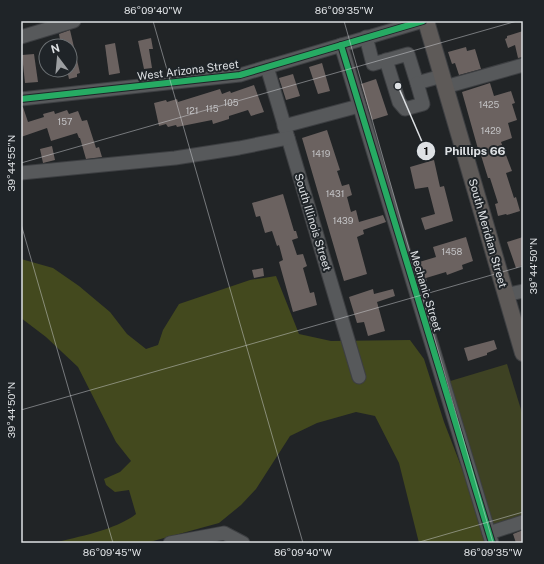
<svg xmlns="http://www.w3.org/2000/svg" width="544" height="564" viewBox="0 0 544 564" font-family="'Public Sans',sans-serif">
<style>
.green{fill:#3e4223}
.forest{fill:#43491e}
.building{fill:#6b6260}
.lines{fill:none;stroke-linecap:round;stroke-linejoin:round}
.minor-casing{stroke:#3d3f42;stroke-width:15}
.major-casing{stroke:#3d3f42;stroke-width:18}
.minor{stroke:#57595b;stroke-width:13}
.major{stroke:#5e5a58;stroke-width:16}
.cycleway-casing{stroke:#1f2428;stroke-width:8}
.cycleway{stroke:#26ab63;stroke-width:6}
.ticks{fill:none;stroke:#dee1e4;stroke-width:1;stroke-opacity:0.45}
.labels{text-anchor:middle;stroke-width:4;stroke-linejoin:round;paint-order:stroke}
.number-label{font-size:9px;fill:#c1c1c3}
.street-label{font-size:11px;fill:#dee1e4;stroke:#1f2428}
.leader{fill:none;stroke:#dee1e4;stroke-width:1.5}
.callout-dot{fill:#dee1e4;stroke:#1f2428;stroke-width:1.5}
.mark-label{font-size:12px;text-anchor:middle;font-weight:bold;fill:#111}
.callout-label{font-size:12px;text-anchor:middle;font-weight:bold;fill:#dee1e4;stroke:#1f2428;stroke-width:4;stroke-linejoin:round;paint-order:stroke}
.neatline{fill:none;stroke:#dee1e4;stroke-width:1.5}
.ticks-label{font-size:10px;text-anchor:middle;fill:#dee1e4}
</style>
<rect width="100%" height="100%" fill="#212426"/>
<polygon class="green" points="507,364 523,416 523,518 491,528 447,382"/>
<path class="forest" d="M 21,259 L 53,268 L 79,286 L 110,312 L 127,334 L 146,349 L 158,345 L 163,330 L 179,304 L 250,280 L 276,276 L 299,334 L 331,341 L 410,340 L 424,359 L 444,422 L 471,492 L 485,537 L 484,543 L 419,543 L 399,463 L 375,416 L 356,412 L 317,423 L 290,436 L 256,489 L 241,505 L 219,523 L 146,543 L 53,543 C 77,537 116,530 136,514 L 129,490 L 115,492 L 106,485 L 104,479 L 120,472 L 131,461 L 116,442 L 78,367 L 46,337 L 21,318 Z"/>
<g class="building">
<polygon points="70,30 80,73 77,74 77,77 69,79 67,70 70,70 70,46 61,46 59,34"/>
<polygon points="523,31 523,57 518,58 515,45 508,48 505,39 507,38 507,36"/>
<polygon points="151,38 153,49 149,49 152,68 144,69 138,41"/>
<polygon points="115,43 120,73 109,75 105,45"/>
<polygon points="466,47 467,51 475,49 481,69 459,75 455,63 452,64 448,52"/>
<polygon points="34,54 38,82 25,83 22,55"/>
<polygon points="322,63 330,91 318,94 309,67"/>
<polygon points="293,74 300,96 286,100 279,78"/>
<polygon points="376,79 388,115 372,120 361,84"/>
<polygon points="490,83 494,96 511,91 515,103 512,104 517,120 508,123 512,138 501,142 512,171 506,173 514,198 516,197 520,211 507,215 506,214 498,216 495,204 498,203 490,178 488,178 479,149 478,149 462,92"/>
<polygon points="254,85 264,112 251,116 248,110 229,116 229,119 213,124 212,120 177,127 176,125 168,127 166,124 159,126 154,103 166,100 167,102 177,99 178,102 220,89 222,94 230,91 231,93"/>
<polygon points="21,107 23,107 28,122 44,117 43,114 54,111 55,114 67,110 69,114 78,111 82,121 87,120 96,148 99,147 102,157 86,159 80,138 79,138 77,133 51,141 47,128 21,137"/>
<polygon points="327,130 340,170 337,171 342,186 349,184 352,195 347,197 351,212 356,210 359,222 383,215 386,222 363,230 364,234 357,237 367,274 344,281 302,138"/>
<polygon points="52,146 55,160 43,163 40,149"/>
<polygon points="434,160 440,187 444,186 453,221 425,230 421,218 435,214 428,187 415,189 410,167"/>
<polygon points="283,194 294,231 296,231 298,238 292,240 297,255 303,254 307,266 303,268 310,293 314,292 317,305 293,312 279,262 283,260 279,245 277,246 272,231 265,233 260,216 256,217 252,203"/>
<polygon points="466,237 473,261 462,265 463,269 447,275 446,272 426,278 427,281 422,283 416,263 436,257 433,247"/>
<polygon points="523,237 523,265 516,268 507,242"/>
<polygon points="263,268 264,276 254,278 252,270"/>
<polygon points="373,289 374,294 393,289 395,296 377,302 385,331 368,336 364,322 357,323 349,297"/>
<polygon points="494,340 497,349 487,353 487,355 468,361 464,348"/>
<polygon points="523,530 523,543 516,543 513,534"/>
</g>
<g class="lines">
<defs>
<g id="minor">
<polyline points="21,37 74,21"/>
<polyline points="366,37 373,64 408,54 417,83 442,76"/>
<polyline points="341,45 492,543"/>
<polyline points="386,60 399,102 405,109 423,104 417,83"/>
<polyline points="267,67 359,377"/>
<polyline points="445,87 523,65"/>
<polyline points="21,99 240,75 423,21"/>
<polyline points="284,126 359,106"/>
<polyline points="21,173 175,158 239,148 288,138"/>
<polyline points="506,295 523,291"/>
<polyline points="489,533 523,522"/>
<polyline points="170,543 224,533 243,543"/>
</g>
<polyline id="major" points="426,21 523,353"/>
</defs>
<use href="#minor" class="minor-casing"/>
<use href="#major" class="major-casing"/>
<use href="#minor" class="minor"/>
<use href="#major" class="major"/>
<defs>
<g id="cycleway">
<polyline points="341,45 492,543"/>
<polyline points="21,99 240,75 423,21"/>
</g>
</defs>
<use href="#cycleway" class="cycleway-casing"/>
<use href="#cycleway" class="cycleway"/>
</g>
<path class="ticks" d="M 153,21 L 303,543M 344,21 L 493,543M 21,163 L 517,21M 21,224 L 113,543M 21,410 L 523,266M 416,543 L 523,512"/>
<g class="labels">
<g class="number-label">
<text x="231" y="106">105</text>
<text x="489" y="108">1425</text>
<text x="212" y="112">115</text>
<text x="192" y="114">121</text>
<text x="65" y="125">157</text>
<text x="491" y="134">1429</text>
<text x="321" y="157">1419</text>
<text x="335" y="197">1431</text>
<text x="343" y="224">1439</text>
<text x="452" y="255">1458</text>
</g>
<g class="street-label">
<text transform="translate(188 70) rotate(-7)" y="4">West Arizona Street</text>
<text transform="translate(313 222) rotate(73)" y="4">South Illinois Street</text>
<text transform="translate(488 233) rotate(74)" y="4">South Meridian Street</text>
<text transform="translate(426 291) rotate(73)" y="4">Mechanic Street</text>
</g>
</g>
<path class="leader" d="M398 86L426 151"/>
<g class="callout-dot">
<circle cx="398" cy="86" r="4"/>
<circle cx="426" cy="151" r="10"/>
</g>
<g class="mark-label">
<text x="426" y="155">1</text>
</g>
<g class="callout-label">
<text x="475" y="155">Phillips 66</text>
</g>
<rect width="544" height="564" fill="none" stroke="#1f2428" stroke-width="44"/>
<g transform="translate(58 58) rotate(344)"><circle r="19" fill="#1f2428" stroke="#6b7073"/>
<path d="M0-3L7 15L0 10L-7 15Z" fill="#9c9fa2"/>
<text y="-6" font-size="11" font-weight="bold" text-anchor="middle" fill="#dee1e4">N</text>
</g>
<rect x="22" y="22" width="500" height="520" class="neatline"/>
<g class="ticks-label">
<text x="153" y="14">86°09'40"W</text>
<text x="344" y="14">86°09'35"W</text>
<text transform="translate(11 163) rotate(-90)" y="4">39°44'55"N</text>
<text transform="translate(533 266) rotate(-90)" y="4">39°44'50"N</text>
<text transform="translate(11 410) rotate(-90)" y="4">39°44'50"N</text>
<text x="112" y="556">86°09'45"W</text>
<text x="303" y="556">86°09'40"W</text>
<text x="493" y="556">86°09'35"W</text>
</g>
</svg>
